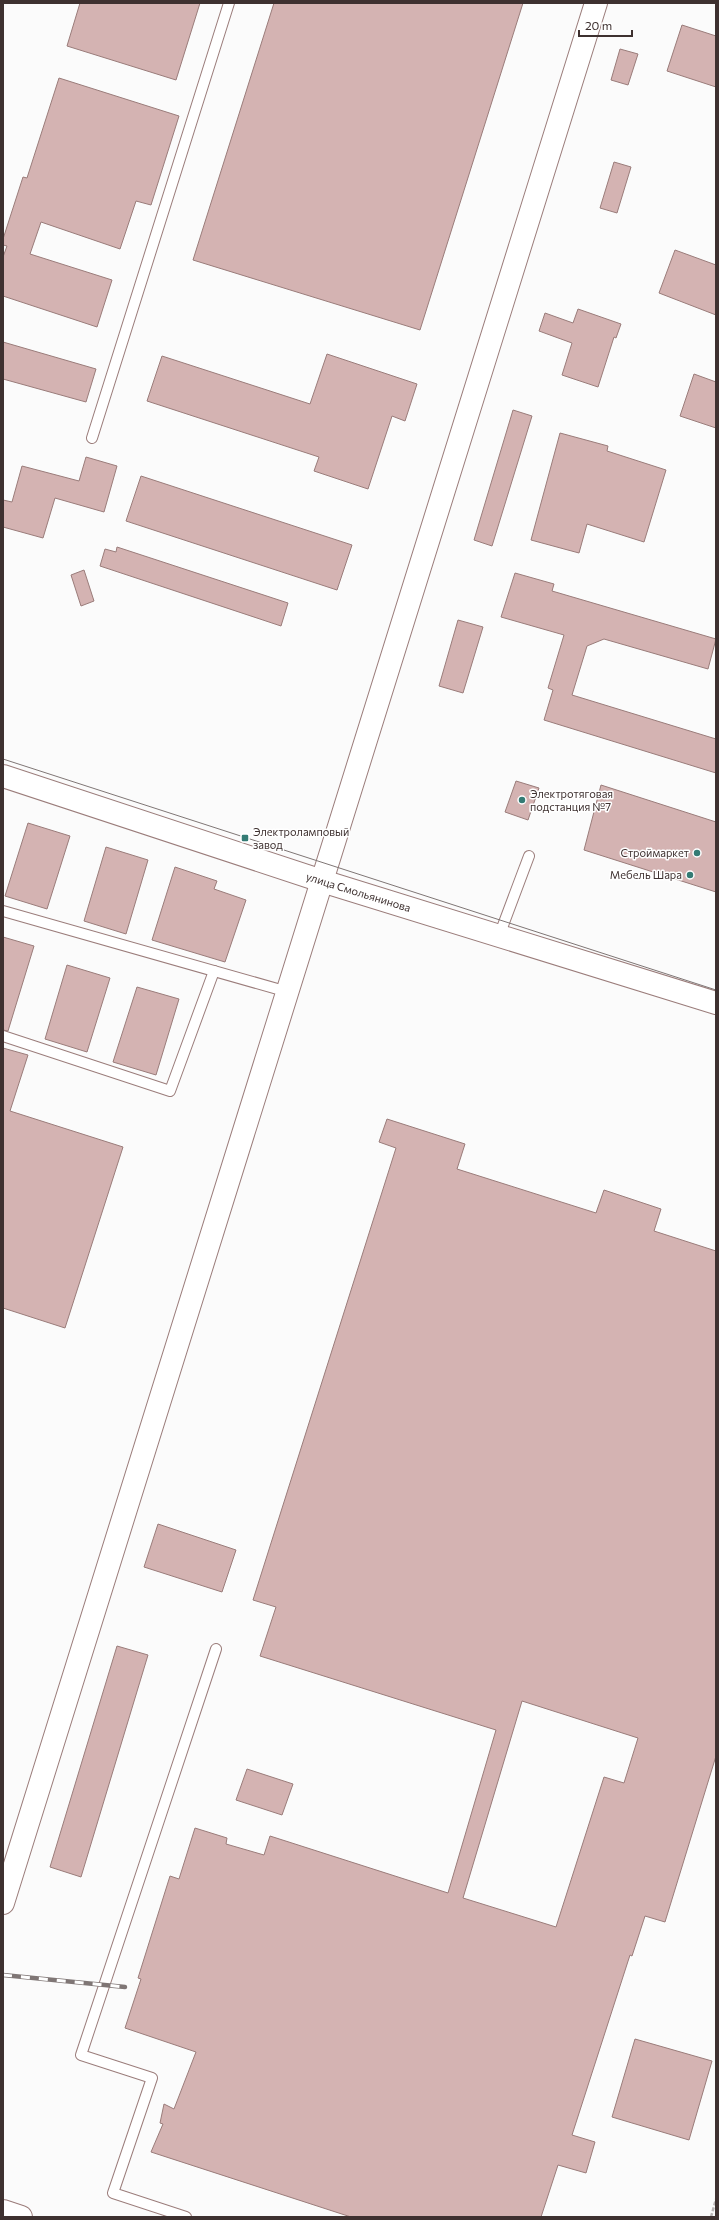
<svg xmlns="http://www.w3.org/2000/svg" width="719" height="2220" viewBox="0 0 719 2220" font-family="Commissioner,sans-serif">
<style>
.building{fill:#d4b3b2;stroke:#9a7c7a;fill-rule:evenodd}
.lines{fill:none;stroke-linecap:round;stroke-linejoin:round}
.service-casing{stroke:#9b7d7b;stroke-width:12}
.tertiary-casing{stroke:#9b7d7b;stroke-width:24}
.path{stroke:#bab6b6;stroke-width:2.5;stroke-dasharray:4 2;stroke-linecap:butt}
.service{stroke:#fff;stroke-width:10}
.tertiary{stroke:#fff;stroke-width:22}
.tram{stroke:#7f7675;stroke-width:1}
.rail-casing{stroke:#7f7675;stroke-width:4.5}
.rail{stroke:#fff;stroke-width:3;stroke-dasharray:9;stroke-linecap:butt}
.poi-dot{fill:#347b74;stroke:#fff;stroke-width:1.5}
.labels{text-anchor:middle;stroke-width:3;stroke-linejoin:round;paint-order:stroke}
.poi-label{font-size:11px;fill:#3e3130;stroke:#fff;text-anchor:start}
.street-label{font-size:11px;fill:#3e3130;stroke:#fff}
</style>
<rect width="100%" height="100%" fill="#fbfbfb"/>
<g class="building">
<polygon points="80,3 200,3 176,80 67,46"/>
<polygon points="274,3 523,3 420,330 193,260"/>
<polygon points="682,25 716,36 716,87 667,71"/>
<polygon points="620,49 638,54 628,85 611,80"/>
<polygon points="59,78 179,116 151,205 136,201 120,249 41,222 30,254 112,280 97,327 3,296 3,257 7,246 3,245 3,239 23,177 27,178"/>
<polygon points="614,162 631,167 617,213 600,208"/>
<polygon points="675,250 716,265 716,315 659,293"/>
<polygon points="578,309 621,324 616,338 614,337 598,387 562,375 572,343 539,331 545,313 573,323"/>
<polygon points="3,342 96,369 86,402 3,379"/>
<polygon points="327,354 417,384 405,421 392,416 368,489 314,471 319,457 147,401 162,356 310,404"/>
<polygon points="694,374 716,382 716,428 680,416"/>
<polygon points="513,410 532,416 492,546 474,540"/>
<polygon points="560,433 608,446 607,451 666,470 644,542 587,524 579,553 531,540"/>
<polygon points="86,457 117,466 104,512 55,498 43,538 3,527 3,500 12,502 22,466 79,481"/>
<polygon points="141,476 352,545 337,590 126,521"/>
<polygon points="117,547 288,603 281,626 100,566 105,549 116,552"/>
<polygon points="84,570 94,601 81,606 71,575"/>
<polygon points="515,573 554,584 552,591 716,639 708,669 604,639 587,646 572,695 716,739 716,773 544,720 553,690 548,688 564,635 501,617"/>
<polygon points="458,620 483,627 463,693 439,686"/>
<polygon points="516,781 539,788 528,820 505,812"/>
<polygon points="601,785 716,822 716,892 584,850"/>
<polygon points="28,823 70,836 47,909 5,896"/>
<polygon points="106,847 148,860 126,934 84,921"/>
<polygon points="175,867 217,881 214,889 246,900 225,962 152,940"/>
<polygon points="3,937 34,946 8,1031 3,1030"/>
<polygon points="67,965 110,978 87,1052 45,1039"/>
<polygon points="137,987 179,999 156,1075 113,1062"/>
<polygon points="3,1048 28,1055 10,1111 123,1147 65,1328 3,1308"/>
<path d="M 387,1119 L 465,1144 L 457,1169 L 596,1213 L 604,1190 L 661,1209 L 654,1231 L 716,1251 L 716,1756 L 665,1922 L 645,1916 L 632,1956 L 630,1955 L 572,2135 L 595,2142 L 586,2173 L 558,2165 L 541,2217 L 351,2217 L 151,2152 L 163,2124 L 160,2123 L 164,2104 L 174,2109 L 196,2052 L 125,2028 L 141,1979 L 138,1978 L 170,1876 L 179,1879 L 195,1828 L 227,1838 L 226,1844 L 264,1855 L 270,1836 L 448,1893 L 496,1730 L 260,1656 L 276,1607 L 253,1600 L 396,1148 L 379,1142 ZM 522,1701 L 638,1738 L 624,1783 L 604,1777 L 556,1927 L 463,1898 Z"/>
<polygon points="158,1524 236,1550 222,1592 144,1567"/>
<polygon points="117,1646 148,1655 81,1877 50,1867"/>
<polygon points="247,1769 293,1784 282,1815 236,1800"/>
<polygon points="635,2039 712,2061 689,2140 612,2117"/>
</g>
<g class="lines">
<defs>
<g id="service">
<polyline points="92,438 229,3"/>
<polyline points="3,911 288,992"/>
<polyline points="499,936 529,856"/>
<polyline points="3,1036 170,1091 214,971"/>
<polyline points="186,2217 113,2193 152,2078 81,2055 216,1649"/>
</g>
<g id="tertiary">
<path id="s1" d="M 3,776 L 322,881 L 716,1003"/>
<polyline points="3,1903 596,3"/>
<polyline points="3,2211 21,2217"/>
</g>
</defs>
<use href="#service" class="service-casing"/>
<use href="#tertiary" class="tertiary-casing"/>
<polyline class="path" points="711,2217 716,2199"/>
<use href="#service" class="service"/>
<use href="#tertiary" class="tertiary"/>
<polyline class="tram" points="3,759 716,990"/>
<defs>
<polyline id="rail" points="3,1975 125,1987"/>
</defs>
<use href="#rail" class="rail-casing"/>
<use href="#rail" class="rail"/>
</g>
<g class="poi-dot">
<circle cx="522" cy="800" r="4"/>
<rect x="241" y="834" width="8" height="8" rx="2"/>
<circle cx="697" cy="853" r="4"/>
<circle cx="690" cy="875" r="4"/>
</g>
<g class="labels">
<g class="poi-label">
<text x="530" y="798">Электротяговая<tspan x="530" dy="13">подстанция №7</tspan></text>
<text x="253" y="836">Электроламповый<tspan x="253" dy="13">завод</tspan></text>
<text x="689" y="857" text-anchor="end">Строймаркет</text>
<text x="682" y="879" text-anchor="end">Мебель Шара</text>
</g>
<g class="street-label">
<text dy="4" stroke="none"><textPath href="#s1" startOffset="374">улица Смольянинова</textPath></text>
</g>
</g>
<rect width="719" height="2220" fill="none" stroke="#3e3130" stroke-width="8"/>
<path d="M579 30v6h53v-6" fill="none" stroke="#3e3130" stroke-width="2"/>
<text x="585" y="30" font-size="12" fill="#3e3130" stroke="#ffffff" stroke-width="3" paint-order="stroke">20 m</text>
</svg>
